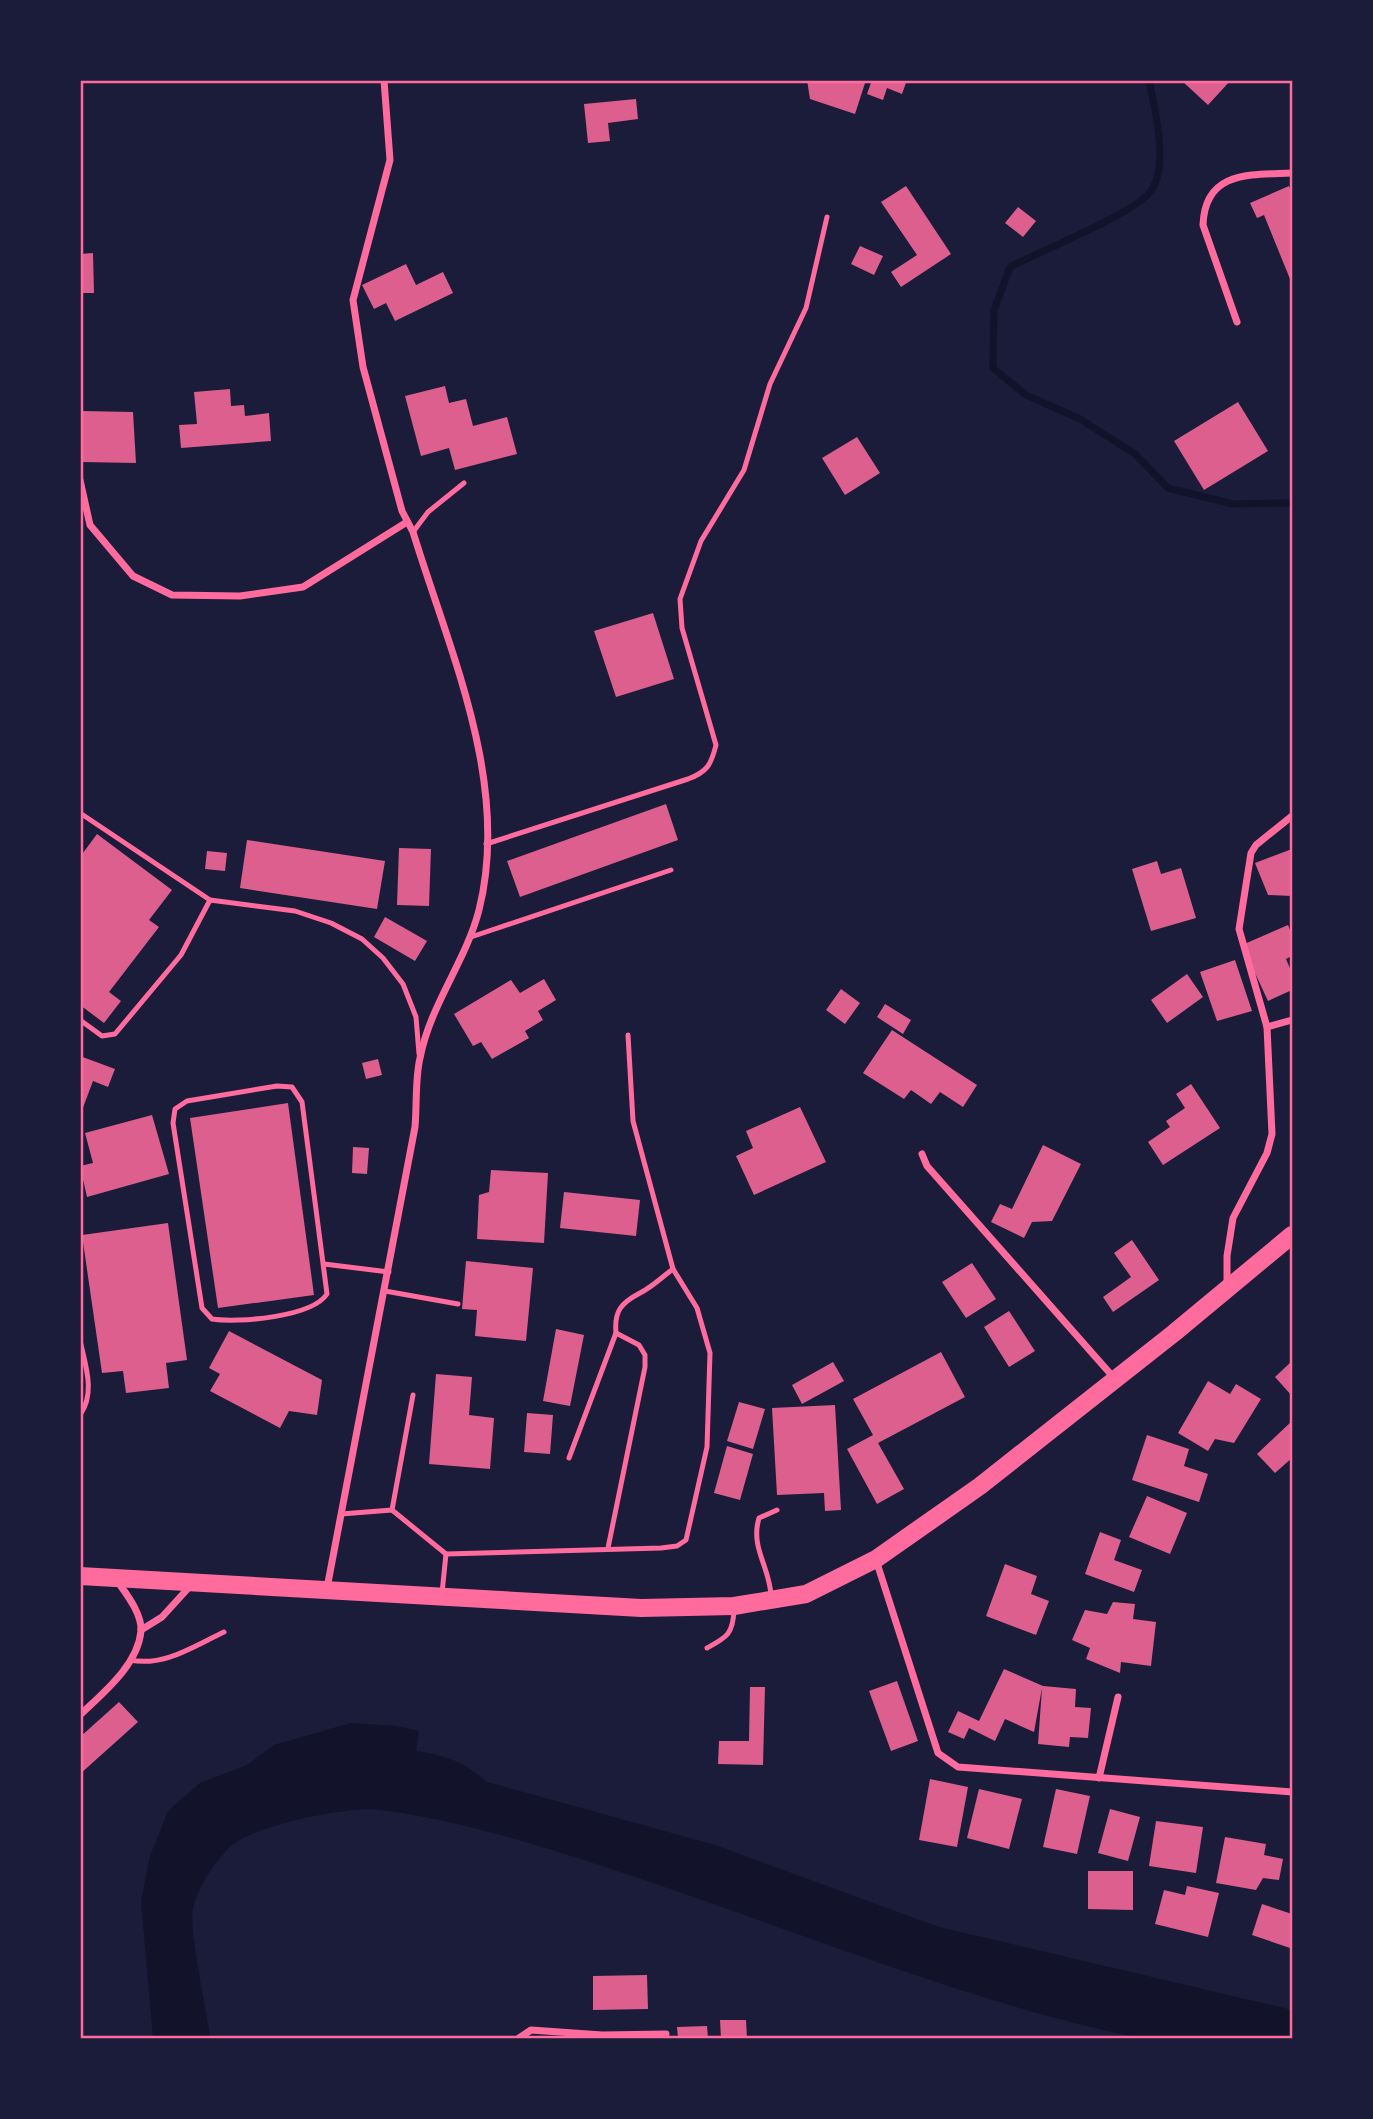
<svg xmlns="http://www.w3.org/2000/svg" width="1373" height="2119" viewBox="0 0 1373 2119" font-family="'PT Sans Narrow',sans-serif">
<style>
.water{fill:#12122b}
.lines{fill:none;stroke-linecap:round;stroke-linejoin:round}
.stream{stroke:#12122b;stroke-width:7}
.building{fill:#dd5f8e}
.service{stroke:#ff6b9d;stroke-width:5}
.minor{stroke:#ff6b9d;stroke-width:7}
.primary{stroke:#ff6b9d;stroke-width:18}
.neatline{fill:none;stroke:#ff6b9d;stroke-width:2.5}
</style>
<rect width="100%" height="100%" fill="#1b1b3a"/>
<path class="water" d="M 351,1723 L 397,1726 L 419,1731 L 416,1751 C 445,1755 465,1762 487,1782 L 715,1845 L 939,1927 L 1292,2010 L 1292,2038 C 1230,2039 1163,2045 1103,2030 C 947,1993 798,1932 647,1881 C 561,1852 471,1822 381,1810 C 350,1805 251,1826 230,1847 C 214,1863 198,1886 193,1909 C 188,1929 207,2011 210,2038 L 153,2038 L 141,1901 L 150,1856 L 168,1811 L 200,1783 L 247,1765 L 274,1745 Z"/>
<g class="lines">
<path class="stream" d="M 1149,80 C 1155,109 1169,166 1151,191 C 1134,214 1040,251 1010,267 L 994,310 L 993,368 L 1026,395 L 1080,419 L 1135,454 L 1168,488 L 1233,504 L 1292,503"/>
</g>
<g class="building">
<polygon points="807,80 866,80 855,114 810,99"/>
<polygon points="872,80 907,80 902,94 887,88 883,100 867,94"/>
<polygon points="1181,80 1231,80 1208,105"/>
<polygon points="636,99 638,119 608,123 610,141 588,143 584,104"/>
<polygon points="906,186 951,254 901,287 891,272 917,255 881,202"/>
<polygon points="1289,186 1292,194 1292,284 1264,215 1257,218 1250,203"/>
<polygon points="1018,207 1036,221 1023,237 1005,223"/>
<polygon points="860,246 883,256 874,275 851,264"/>
<polygon points="93,253 94,293 80,293 80,254"/>
<polygon points="406,264 416,285 443,272 453,293 395,321 386,303 374,309 362,285"/>
<polygon points="445,386 449,403 466,399 473,426 507,417 517,454 455,470 449,448 421,456 405,396"/>
<polygon points="230,389 231,406 244,405 245,416 269,413 271,441 181,448 179,425 197,424 194,392"/>
<polygon points="1238,402 1268,451 1204,490 1174,441"/>
<polygon points="82,411 133,412 136,463 81,462"/>
<polygon points="857,437 880,473 845,495 822,458"/>
<polygon points="653,613 674,679 616,697 594,631"/>
<polygon points="666,804 678,840 520,897 507,861"/>
<polygon points="97,834 172,890 149,920 159,927 109,992 121,1001 104,1023 80,1005 80,857"/>
<polygon points="247,840 385,861 377,909 240,888"/>
<polygon points="399,848 431,849 429,906 397,905"/>
<polygon points="1292,849 1292,896 1268,895 1255,863"/>
<polygon points="207,851 227,853 225,871 205,869"/>
<polygon points="1157,861 1161,874 1181,868 1196,918 1151,931 1132,869"/>
<polygon points="385,917 427,941 415,961 374,937"/>
<polygon points="1288,925 1292,935 1292,956 1286,959 1292,973 1292,990 1268,1001 1242,945"/>
<polygon points="1235,960 1252,1011 1217,1021 1200,972"/>
<polygon points="1187,974 1203,997 1167,1023 1151,1000"/>
<polygon points="544,979 556,1000 538,1011 543,1020 525,1031 529,1038 492,1059 481,1042 473,1046 454,1014 511,980 520,993"/>
<polygon points="841,989 860,1003 845,1024 826,1010"/>
<polygon points="885,1004 911,1020 903,1034 877,1017"/>
<polygon points="892,1030 977,1085 963,1107 940,1092 931,1104 911,1090 904,1099 863,1073"/>
<polygon points="80,1056 115,1069 108,1087 93,1081 81,1113"/>
<polygon points="378,1059 382,1075 366,1079 362,1063"/>
<polygon points="1191,1084 1220,1128 1163,1165 1148,1142 1170,1127 1166,1121 1185,1108 1176,1094"/>
<polygon points="288,1103 314,1295 218,1308 190,1118"/>
<polygon points="800,1107 826,1162 754,1195 736,1156 753,1148 746,1131"/>
<polygon points="152,1115 169,1174 87,1197 80,1166 93,1163 85,1133"/>
<polygon points="1043,1145 1081,1164 1052,1221 1032,1222 1024,1238 991,1222 1000,1204 1012,1209"/>
<polygon points="353,1147 369,1148 367,1174 352,1173"/>
<polygon points="491,1170 548,1173 544,1243 477,1239 479,1195 489,1192"/>
<polygon points="564,1192 640,1200 636,1236 560,1228"/>
<polygon points="168,1223 187,1360 166,1363 169,1388 126,1393 123,1371 102,1373 82,1235"/>
<polygon points="1132,1240 1159,1280 1113,1312 1103,1297 1131,1277 1114,1253"/>
<polygon points="466,1261 533,1268 526,1341 475,1336 477,1310 462,1309"/>
<polygon points="972,1263 996,1299 966,1318 942,1282"/>
<polygon points="1009,1311 1035,1351 1009,1367 984,1327"/>
<polygon points="556,1329 584,1335 570,1406 543,1401"/>
<polygon points="229,1331 322,1380 317,1415 289,1411 280,1428 210,1391 220,1374 209,1368"/>
<polygon points="941,1352 965,1397 878,1443 904,1489 877,1504 847,1449 873,1435 853,1399"/>
<polygon points="1292,1361 1292,1396 1275,1377"/>
<polygon points="833,1362 844,1381 802,1404 792,1385"/>
<polygon points="436,1374 472,1377 469,1415 494,1418 490,1469 429,1464"/>
<polygon points="1208,1381 1230,1394 1236,1384 1261,1399 1234,1443 1215,1439 1208,1451 1178,1433"/>
<polygon points="739,1402 765,1409 753,1449 727,1441"/>
<polygon points="835,1405 841,1510 825,1511 824,1493 777,1495 772,1408"/>
<polygon points="527,1413 553,1415 550,1454 524,1452"/>
<polygon points="1292,1421 1292,1458 1275,1473 1257,1454"/>
<polygon points="1147,1435 1189,1449 1184,1466 1208,1474 1199,1502 1132,1480"/>
<polygon points="727,1446 753,1454 740,1500 714,1493"/>
<polygon points="1147,1496 1187,1513 1170,1554 1129,1537"/>
<polygon points="1100,1532 1121,1540 1114,1560 1142,1570 1134,1592 1085,1574"/>
<polygon points="1005,1564 1037,1576 1031,1594 1049,1601 1036,1635 986,1616"/>
<polygon points="1113,1602 1135,1604 1133,1619 1156,1622 1151,1666 1121,1662 1120,1673 1086,1659 1090,1648 1072,1640 1085,1610 1107,1614"/>
<polygon points="1004,1669 1043,1686 1076,1689 1075,1707 1091,1708 1088,1738 1070,1737 1069,1747 1038,1744 1042,1688 1034,1732 1005,1719 995,1741 969,1728 964,1739 948,1732 958,1711 979,1721"/>
<polygon points="897,1681 918,1741 891,1751 869,1691"/>
<polygon points="750,1687 765,1687 763,1765 718,1764 719,1741 749,1741"/>
<polygon points="119,1702 138,1722 80,1774 80,1737"/>
<polygon points="930,1779 968,1787 957,1847 919,1840"/>
<polygon points="979,1789 1022,1799 1009,1849 967,1838"/>
<polygon points="1056,1789 1090,1796 1077,1854 1043,1847"/>
<polygon points="1110,1809 1140,1817 1128,1861 1098,1853"/>
<polygon points="1156,1821 1203,1827 1196,1873 1149,1866"/>
<polygon points="1225,1837 1266,1844 1264,1855 1283,1859 1279,1880 1263,1878 1256,1890 1216,1883"/>
<polygon points="1088,1871 1133,1871 1133,1910 1088,1909"/>
<polygon points="1187,1886 1219,1893 1208,1937 1155,1924 1164,1890 1185,1895"/>
<polygon points="1262,1904 1292,1914 1290,1948 1252,1935"/>
<polygon points="647,1975 648,2009 593,2010 593,1976"/>
<polygon points="720,2020 746,2020 747,2038 721,2038"/>
<polygon points="707,2026 708,2038 678,2038 677,2027"/>
</g>
<g class="lines">
<g class="service">
<polyline points="413,532 428,512 464,483"/>
<polyline points="80,813 210,900 295,911 331,923 362,939 383,958 403,984 416,1017 419,1054"/>
<path d="M 486,844 L 688,779 C 707,772 711,765 716,745 L 682,628 L 680,599 L 701,541 L 744,470 L 770,384 L 806,308 L 827,217"/>
<polyline points="471,937 671,870"/>
<polyline points="80,1020 102,1036 115,1034 181,955 210,900"/>
<path d="M 277,1086 L 292,1087 L 302,1102 L 327,1294 C 312,1317 239,1323 212,1319 L 202,1308 L 173,1123 L 175,1109 L 187,1101 Z"/>
<polyline points="324,1264 389,1272"/>
<polyline points="385,1291 458,1304"/>
<path d="M 80,1340 C 85,1364 96,1393 80,1415"/>
<polyline points="569,1458 616,1333"/>
<polyline points="392,1510 413,1395"/>
<polyline points="341,1514 392,1510 446,1554 661,1548 677,1546 686,1540 707,1447 710,1353 697,1308 673,1269"/>
<path d="M 608,1548 L 645,1367 L 645,1355 L 639,1345 L 616,1333 C 614,1311 621,1303 640,1293 C 652,1287 662,1277 673,1269 L 633,1121 L 628,1035"/>
<polyline points="442,1593 446,1554"/>
<path d="M 771,1596 C 770,1567 750,1548 759,1518 L 777,1510"/>
<path d="M 707,1648 C 727,1637 733,1634 734,1610"/>
<path d="M 130,1660 C 164,1667 194,1646 224,1632"/>
</g>
<g class="minor">
<path d="M 1237,322 L 1203,225 C 1205,170 1251,175 1292,173"/>
<polyline points="80,480 90,525 133,576 172,595 240,596 303,587 407,522"/>
<polyline points="1267,1027 1292,1020"/>
<polyline points="922,1154 927,1166 1115,1379"/>
<polyline points="1227,1287 1227,1256 1233,1218 1267,1153 1272,1134 1267,1027 1239,929 1251,853 1256,845 1292,816"/>
<polyline points="876,1560 938,1753 958,1767 1292,1792"/>
<path d="M 327,1588 L 415,1127 C 417,1104 415,1079 420,1058 C 430,1005 466,961 479,910 C 511,783 449,650 413,532 L 402,511 L 363,367 L 353,300 L 390,160 L 384,80"/>
<polyline points="141,1630 162,1617 192,1584"/>
<path d="M 80,1715 C 103,1693 138,1665 141,1631 C 142,1614 127,1595 118,1582"/>
<polyline points="1099,1778 1118,1697"/>
<polyline points="519,2038 531,2030 602,2035 666,2034"/>
</g>
<polyline class="primary" points="80,1576 641,1608 734,1606 806,1594 876,1559 980,1486 1174,1333 1292,1235"/>
</g>
<rect width="1373" height="2119" fill="none" stroke="#1b1b3a" stroke-width="164"/>
<rect x="82" y="82" width="1209" height="1955" class="neatline"/>
</svg>
